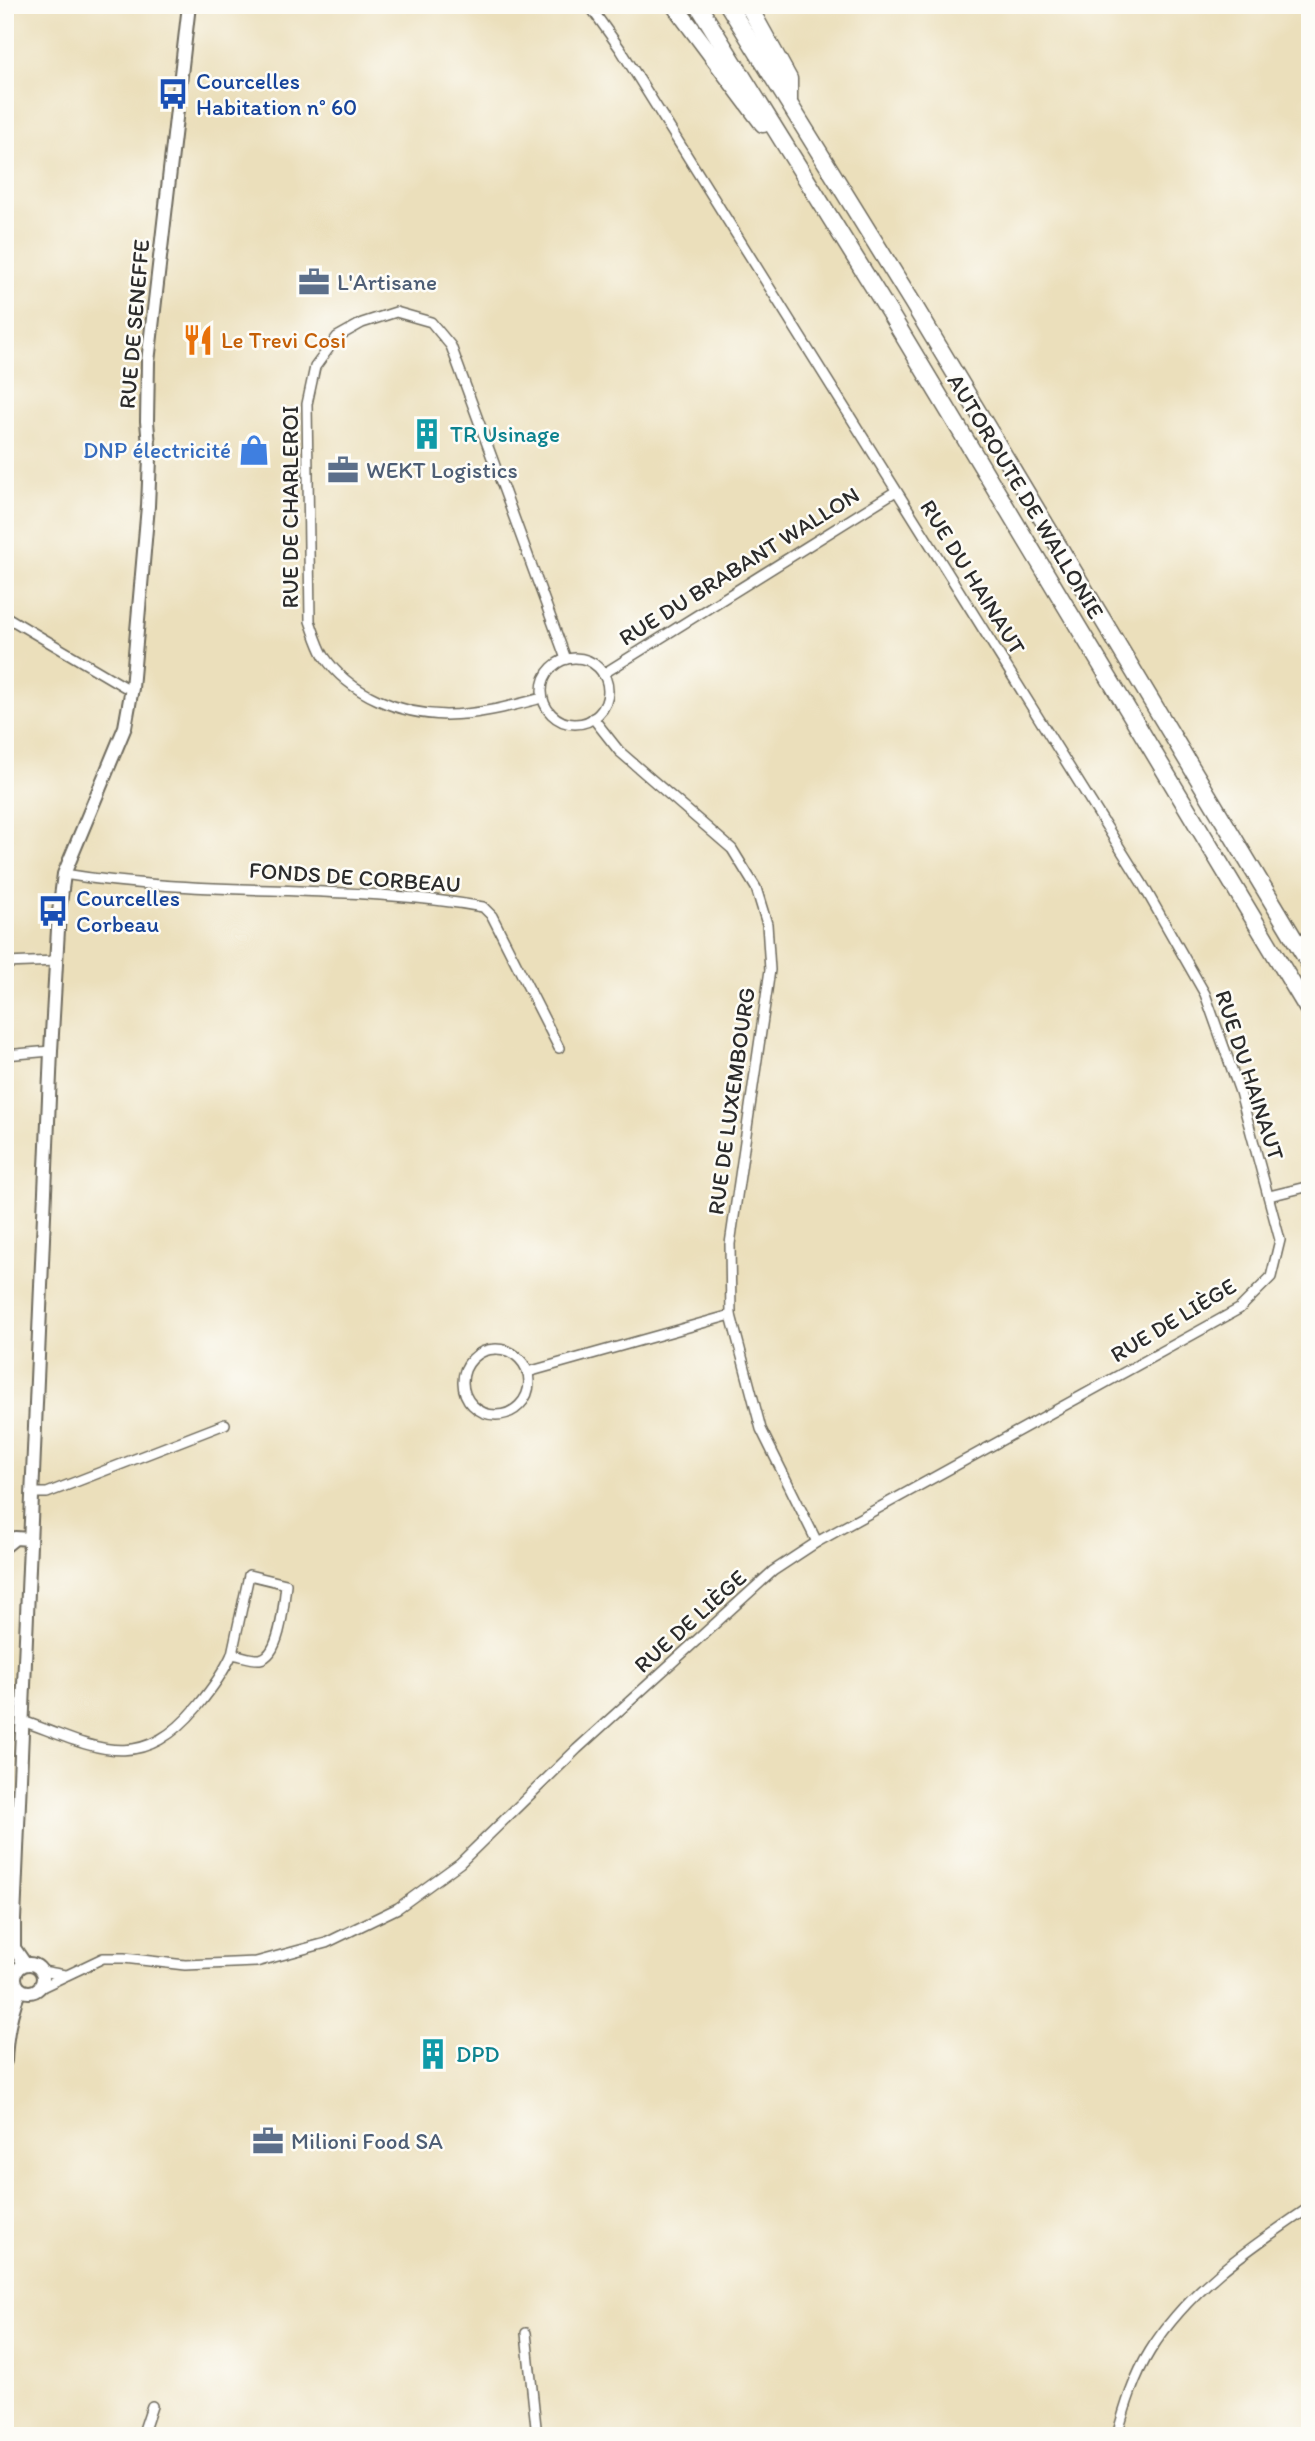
<svg xmlns="http://www.w3.org/2000/svg" width="1315" height="2441" viewBox="0 0 1315 2441" font-family="Itim,sans-serif">
<style>
.lines{fill:none;stroke-linecap:round;stroke-linejoin:round}
.street-casing{stroke:#6e6a5d;stroke-width:12}
.secondary-casing{stroke:#6e6a5d;stroke-width:16}
.highway-casing{stroke:#6e6a5d;stroke-width:19}
.street{stroke:#fff;stroke-width:9}
.secondary{stroke:#fff;stroke-width:12}
.highway{stroke:#fff;stroke-width:16}
.labels{text-anchor:middle;stroke-width:5;stroke-linejoin:round;paint-order:stroke}
.transit-label{font-size:23px;fill:#164399;stroke:#fdfcf7;text-anchor:start}
.service-label{font-size:23px;fill:#4e5e75;stroke:#fdfcf7;text-anchor:start}
.street-label{font-size:23px;fill:#2b2b2b;stroke:#fdfcf7}
.food-label{font-size:23px;fill:#c56008;stroke:#fdfcf7;text-anchor:start}
.culture-label{font-size:23px;fill:#0d838f;stroke:#fdfcf7;text-anchor:start}
.shop-label{font-size:23px;fill:#366cbe;stroke:#fdfcf7;text-anchor:end}
</style>
<rect width="100%" height="100%" fill="#fdfcf7"/>
<filter id="ink" filterUnits="userSpaceOnUse"><feTurbulence type="fractalNoise" baseFrequency=".0143" numOctaves="2"/><feDisplacementMap in="SourceGraphic" scale="14" xChannelSelector="R" yChannelSelector="G"/><feConvolveMatrix kernelMatrix="1 2 1 2 8 2 1 2 1" color-interpolation-filters="sRGB"/></filter>
<filter id="wash" filterUnits="userSpaceOnUse"><feTurbulence type="fractalNoise" baseFrequency=".00686" numOctaves="4" result="noise"/><feDisplacementMap in="SourceGraphic" scale="28" xChannelSelector="R" yChannelSelector="G"/><feGaussianBlur stdDeviation="1.57" result="paint"/><feColorMatrix in="noise" values="0 0 0 0 0 0 0 0 0 0 0 0 0 0 0 0 0 1.4 0 .05"/><feComposite in="paint" operator="in"/></filter>
<g filter="url(#wash)">
<rect width="100%" height="100%" fill="#ebdfbb"/>
</g>
<g filter="url(#ink)">
<g class="lines">
<defs>
<g id="street">
<polyline points="5,616 125,687 132,688"/>
<circle cx="575" cy="691" r="33"/>
<polyline points="603,674 896,491"/>
<path d="M 542,698 C 511,706 479,715 446,715 C 400,714 350,695 324,656 C 318,646 314,632 310,621 L 307,404 L 315,367 L 337,337 L 362,323 L 396,312 L 431,322 L 451,346 L 566,659"/>
<polyline points="593,718 619,751 732,849 756,888 767,924 770,970 730,1244 731,1315 761,1429 817,1542"/>
<path d="M 64,874 C 202,897 345,883 483,907 L 492,916 L 559,1048"/>
<polyline points="5,963 57,961"/>
<polyline points="5,1055 51,1051"/>
<polyline points="1269,1196 1310,1186"/>
<circle cx="496" cy="1382" r="33"/>
<polyline points="528,1372 731,1315"/>
<polyline points="31,1493 47,1493 225,1424"/>
<path d="M 249,1575 L 286,1584 C 284,1601 281,1656 260,1659 C 252,1660 240,1655 232,1654 Z"/>
<path d="M 23,1721 C 94,1747 139,1776 197,1707 C 211,1690 223,1674 232,1654"/>
<polyline points="42,1971 65,1975"/>
<polyline points="40,1988 103,1958 124,1958 185,1965 256,1962 326,1943 398,1908 460,1863 577,1749 773,1571 817,1542 1239,1309 1271,1277 1280,1240 1240,1092 1205,994 1143,885 621,50 589,5"/>
<polyline points="526,2333 537,2436"/>
<polyline points="142,2436 152,2406"/>
<path d="M 1117,2436 C 1125,2406 1134,2377 1150,2351 C 1189,2288 1251,2247 1310,2207"/>
</g>
<g id="secondary">
<polyline points="5,1546 15,1538 30,1539"/>
<circle cx="29" cy="1978" r="14"/>
<polyline points="25,1964 14,1948 14,1920 51,1051 59,912 64,874 125,727 132,688 148,506 150,458 147,421 148,362 189,5"/>
<path d="M 5,2061 C 6,2036 10,2013 20,1989"/>
</g>
<g id="highway">
<polyline points="674,5 763,124"/>
<polyline points="698,5 892,317 1310,1013"/>
<polyline points="728,5 912,302 1310,965"/>
<polyline points="748,5 789,79 789,100"/>
</g>
</defs>
<use href="#street" class="street-casing"/>
<use href="#secondary" class="secondary-casing"/>
<use href="#highway" class="highway-casing"/>
<use href="#street" class="street"/>
<use href="#secondary" class="secondary"/>
<use href="#highway" class="highway"/>
</g>
</g>
<defs>
<symbol id="bus-bare" viewBox="-9 -9 18 18"><path d="M-5-6H5V4H4V6H2V4H-2V6H-4V4H-5ZM-3.5-4V0h7V-4ZM-3.5 1.2v1.5H-2V1.2ZM2 1.2v1.5H3.5V1.2Z" fill="#1a4fb4" stroke="#fdfcf7" stroke-width="2.5" paint-order="stroke"/></symbol>
<symbol id="office-bare" viewBox="-9 -9 18 18"><path d="M-6-3h4V-5.5h4V-3h4V5H-6ZM-1-4.5V-3h2v-1.5ZM-6 0V1H6V0Z" fill="#5c6f8a" stroke="#fdfcf7" stroke-width="2.5" paint-order="stroke"/></symbol>
<symbol id="restaurant-bare" viewBox="-9 -9 18 18"><path d="M-5-6h1v4h1v-4h1v4h1v-4h1v5L-1.5 .5V6h-2V.5L-5-1ZM5-6V6H3V1.5H1.5Q1.5-4 5-6Z" fill="#e8710a" stroke="#fdfcf7" stroke-width="2.5" paint-order="stroke"/></symbol>
<symbol id="building-bare" viewBox="-9 -9 18 18"><path d="M-4-6H4V6H1V3H-1V6H-4ZM-2.5-4.3h1.7v1.8h-1.7ZM.8-4.3h1.7v1.8H.8ZM-2.5-1h1.7V.8h-1.7ZM.8-1h1.7V.8H.8Z" fill="#0f9aa8" stroke="#fdfcf7" stroke-width="2.5" paint-order="stroke"/></symbol>
<symbol id="shop-bare" viewBox="-9 -9 18 18"><path d="M-5-2.5h2.3a2.7 3.5 0 0 1 5.4 0H5L5.5 6h-11ZM-1.5-2.5h3a1.5 2.3 0 0 0-3 0Z" fill="#3f7fe0" stroke="#fdfcf7" stroke-width="2.5" paint-order="stroke"/></symbol>
</defs>
<g fill-rule="evenodd">
<use href="#bus-bare" x="151" y="72" width="44" height="44"/>
<use href="#office-bare" x="292" y="260" width="44" height="44"/>
<use href="#restaurant-bare" x="176" y="318" width="44" height="44"/>
<use href="#building-bare" x="405" y="412" width="44" height="44"/>
<use href="#shop-bare" x="232" y="428" width="44" height="44"/>
<use href="#office-bare" x="321" y="448" width="44" height="44"/>
<use href="#bus-bare" x="31" y="889" width="44" height="44"/>
<use href="#building-bare" x="411" y="2032" width="44" height="44"/>
<use href="#office-bare" x="246" y="2119" width="44" height="44"/>
</g>
<g class="labels">
<g class="transit-label">
<text x="196" y="89">Courcelles<tspan x="196" dy="26">Habitation n° 60</tspan></text>
<text x="76" y="906">Courcelles<tspan x="76" dy="26">Corbeau</tspan></text>
</g>
<g class="service-label">
<text x="337" y="290">L'Artisane</text>
<text x="366" y="478">WEKT Logistics</text>
<text x="291" y="2149">Milioni Food SA</text>
</g>
<g class="street-label">
<text transform="translate(134 324) rotate(-85)" y="8">RUE DE SENEFFE</text>
<text transform="translate(1026 496) rotate(59)" y="8">AUTOROUTE DE WALLONIE</text>
<text transform="translate(290 507) rotate(-90)" y="8">RUE DE CHARLEROI</text>
<text transform="translate(739 566) rotate(-32)" y="8">RUE DU BRABANT WALLON</text>
<text transform="translate(973 577) rotate(58)" y="8">RUE DU HAINAUT</text>
<text transform="translate(355 877) rotate(4)" y="8">FONDS DE CORBEAU</text>
<text transform="translate(1250 1075) rotate(72)" y="8">RUE DU HAINAUT</text>
<text transform="translate(731 1101) rotate(-82)" y="8">RUE DE LUXEMBOURG</text>
<text transform="translate(1173 1320) rotate(-31)" y="8">RUE DE LIÈGE</text>
<text transform="translate(690 1621) rotate(-42)" y="8">RUE DE LIÈGE</text>
</g>
<g class="food-label">
<text x="221" y="348">Le Trevi Cosi</text>
</g>
<g class="culture-label">
<text x="450" y="442">TR Usinage</text>
<text x="456" y="2062">DPD</text>
</g>
<g class="shop-label">
<text x="231" y="458">DNP électricité</text>
</g>
</g>
<rect width="1315" height="2441" fill="none" stroke="#fdfcf7" stroke-width="28"/>
</svg>
